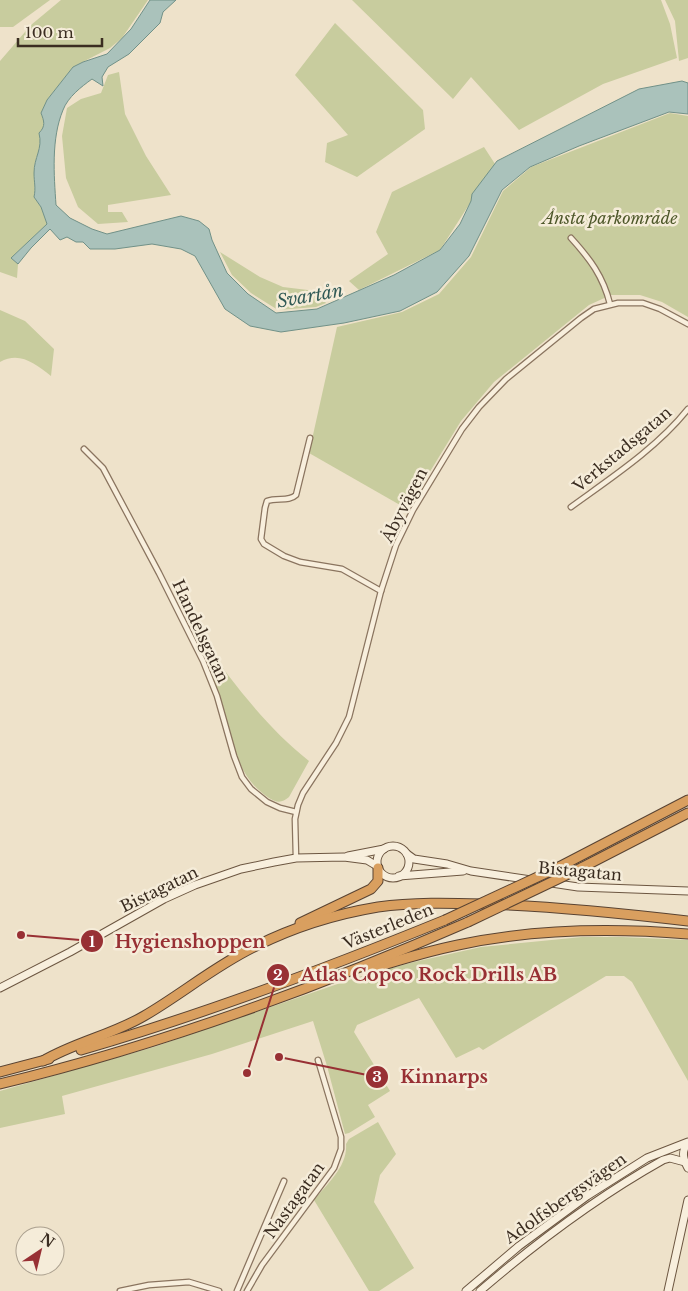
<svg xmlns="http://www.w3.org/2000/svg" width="688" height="1291" viewBox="0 0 688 1291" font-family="'Libre Baskerville',serif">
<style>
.green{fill:#c8cc9e}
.water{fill:#aac2bb;stroke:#719188}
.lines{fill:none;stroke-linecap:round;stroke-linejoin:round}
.street-casing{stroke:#8a745f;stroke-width:7}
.secondary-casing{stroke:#6c5641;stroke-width:9}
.highway-casing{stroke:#594332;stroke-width:11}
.street{stroke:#f8efdd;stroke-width:4.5}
.secondary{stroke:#f8efdd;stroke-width:7}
.highway{stroke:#d99f5f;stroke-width:9}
.highway-bridge-casing{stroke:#594332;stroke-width:11;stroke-linecap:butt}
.highway-bridge{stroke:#d99f5f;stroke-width:9}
.labels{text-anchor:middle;stroke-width:5;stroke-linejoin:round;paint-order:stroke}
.park-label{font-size:16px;font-style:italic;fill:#4d5729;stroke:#f5ecd9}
.street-label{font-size:16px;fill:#3b2d21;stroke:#f5ecd9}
.water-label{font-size:18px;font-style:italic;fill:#315a56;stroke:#f5ecd9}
.leader{fill:none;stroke:#983034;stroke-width:2}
.callout-dot{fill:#983034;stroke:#f5ecd9;stroke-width:2}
.mark-label{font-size:15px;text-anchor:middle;font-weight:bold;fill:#fff}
.callout-label{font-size:18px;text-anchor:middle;font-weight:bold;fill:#983034;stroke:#f5ecd9;stroke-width:5;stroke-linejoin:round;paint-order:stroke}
</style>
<rect width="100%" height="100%" fill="#eee2ca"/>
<g class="green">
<polygon points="0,0 50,0 13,27 0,27"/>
<path d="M 61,0 L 148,0 L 122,38 L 110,48 L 73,67 L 47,100 L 41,113 C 44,121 46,126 39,133 C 43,149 34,157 34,173 C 34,182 36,188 34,197 L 41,207 L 47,224 L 11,258 L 18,264 L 17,278 L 0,272 L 0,61 L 31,25 Z"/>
<polygon points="352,0 661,0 670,24 677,58 603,84 519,130 471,77 453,99"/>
<polygon points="665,0 688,0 688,58 679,61 675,21"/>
<polygon points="335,23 423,110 425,129 357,177 325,162 327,143 348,135 295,75"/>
<polygon points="119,72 125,114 146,156 171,195 108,205 108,212 122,212 128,222 98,224 78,207 66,178 62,136 67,108 81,99 101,93 108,75"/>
<polygon points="670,113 688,116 688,317 662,302 640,295 611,295 589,305 494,382 461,421 407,509 309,453 337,327 402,312 439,294 471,257 503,191 531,167"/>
<polygon points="484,147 495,164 440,250 359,290 349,281 388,254 376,232 392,192"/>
<polygon points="220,252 260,277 283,287 316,291 326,303 316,307 278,310 251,293 232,275"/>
<path d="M 0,310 L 25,321 L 54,349 L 51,376 C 35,364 20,351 0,362 Z"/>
<path d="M 202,639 C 233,683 266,727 309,761 L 289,797 C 282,803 277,803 269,798 C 231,773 233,732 218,694 C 212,676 204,658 196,640 Z"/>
<polygon points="582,937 622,937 688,940 688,1081 632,982 624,976 606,976 483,1050 479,1047 456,1058 419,998 357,1025 354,1032 390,1091 368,1105 375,1117 349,1133 345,1134 327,1066 313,1021 212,1054 62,1096 65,1114 0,1128 0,1091 154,1047 355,978 414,962 481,947"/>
<path d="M 378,1122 L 396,1154 L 380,1175 L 374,1202 L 414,1268 L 379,1291 L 369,1291 L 314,1200 C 327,1184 348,1166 346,1144 L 349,1139 Z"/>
</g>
<path class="water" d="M 150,0 L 176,0 L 163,12 L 160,23 L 129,54 L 108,67 L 102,77 L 103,86 L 92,79 C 81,87 68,97 63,110 C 51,139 54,175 56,205 L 70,218 L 92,229 L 107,234 L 181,216 L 199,221 L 209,229 L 212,240 L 227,273 L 248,294 L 276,313 L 317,309 L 394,275 L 440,250 L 460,224 L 471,201 L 472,194 L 497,161 L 639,89 L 682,81 L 688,83 L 688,114 L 669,112 L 579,146 L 530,167 L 502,190 L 469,256 L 437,292 L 400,311 L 344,323 L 281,332 L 250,326 L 225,309 L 195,256 L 181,249 L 152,244 L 115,249 L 90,249 L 83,242 L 76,242 L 67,237 L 60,240 L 50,229 L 31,248 L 18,264 L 11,258 L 47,224 L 41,207 L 34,197 C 36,188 34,182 34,173 C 34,157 43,149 39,133 C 46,126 44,121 41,113 L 47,100 L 73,67 L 83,62 L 107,54 L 131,29 Z"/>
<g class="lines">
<defs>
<g id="street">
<path d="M 571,238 C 590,259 603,276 610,304"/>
<path d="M 310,438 L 296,495 C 289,502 277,497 267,501 L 265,508 L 261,539 L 264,544 L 284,556 L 300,562 L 342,569 L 381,591"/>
<polyline points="84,449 103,468 159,573 203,661 217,696 234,756 242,777 251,789 267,802 280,808 296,812"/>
<path d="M 571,507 C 611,478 657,448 688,409"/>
<polyline points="296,858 295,819 298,805 303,793 336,743 349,717 381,591 396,545 413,510 462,429 479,407 506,379 581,318 594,309 618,303 643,303 660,309 688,324"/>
<polyline points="120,1291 149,1285 189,1282 219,1291"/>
<polyline points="237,1291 284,1181"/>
<polyline points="247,1291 262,1265 334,1168 341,1149 341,1137 318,1060"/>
</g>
<g id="secondary">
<circle cx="393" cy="862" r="16"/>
<polyline points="407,854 414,859 447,864 471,871 578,887 688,891"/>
<polyline points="348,856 384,849"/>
<polyline points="399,876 463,871"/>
<polyline points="0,988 70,952 164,899 195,885 241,869 274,862 296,858 344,857 367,860 377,866"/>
<path d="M 688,1143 C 681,1151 683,1159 688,1168"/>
<polyline points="466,1291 519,1246 587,1196 647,1158 688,1142"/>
<path d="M 480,1291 C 537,1242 597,1197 663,1160 L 670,1158 L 685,1162"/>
<polyline points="668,1291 688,1200"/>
</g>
<g id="highway">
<polyline points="559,867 688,800"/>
<polyline points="581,868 688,813"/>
<polyline points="300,923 371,889 378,881 378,868"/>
<path d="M 370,969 C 399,960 428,951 458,945 C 532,929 612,928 688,934"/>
<path d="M 81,1050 C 205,1014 325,969 445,920"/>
<path d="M 43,1061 C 75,1042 112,1035 144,1016 C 182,994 216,965 256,946 C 294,927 336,914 378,907 C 413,902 449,903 484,904 C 552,906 620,913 688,921"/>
<polyline points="0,1072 49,1059"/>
<path d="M 0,1084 C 161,1045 317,988 468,922"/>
</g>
</defs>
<use href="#street" class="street-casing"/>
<use href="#secondary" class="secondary-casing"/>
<use href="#highway" class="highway-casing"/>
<use href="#street" class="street"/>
<use href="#secondary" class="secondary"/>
<use href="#highway" class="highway"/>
<defs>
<g id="highway-bridge">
<polyline points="445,920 559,867"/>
<polyline points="468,922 581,868"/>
</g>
</defs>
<use href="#highway-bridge" class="highway-bridge-casing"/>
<use href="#highway-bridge" class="highway-bridge"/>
</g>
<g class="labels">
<g class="park-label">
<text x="610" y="224">Ånsta parkområde</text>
</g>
<g class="street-label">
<text transform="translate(622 449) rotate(-40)" y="6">Verkstadsgatan</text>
<text transform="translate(404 505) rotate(-63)" y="6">Åbyvägen</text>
<text transform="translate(201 631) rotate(65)" y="6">Handelsgatan</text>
<text transform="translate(580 871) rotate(5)" y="6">Bistagatan</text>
<text transform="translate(159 889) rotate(-26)" y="6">Bistagatan</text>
<text transform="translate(388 926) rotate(-22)" y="6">Västerleden</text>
<text transform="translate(565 1198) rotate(-35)" y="6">Adolfsbergsvägen</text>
<text transform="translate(294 1200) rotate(-54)" y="6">Nastagatan</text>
</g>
<g class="water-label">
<text transform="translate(310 296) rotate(-10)" y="6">Svartån</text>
</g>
</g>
<path class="leader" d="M21 935L92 941M247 1073L278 975M279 1057L377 1077"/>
<g class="callout-dot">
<circle cx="21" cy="935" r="5"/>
<circle cx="247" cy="1073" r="5"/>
<circle cx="279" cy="1057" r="5"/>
<circle cx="92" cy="941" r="12"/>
<circle cx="278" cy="975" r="12"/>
<circle cx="377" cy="1077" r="12"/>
</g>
<g class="mark-label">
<text x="92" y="947">1</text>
<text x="278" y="980">2</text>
<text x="377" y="1082">3</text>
</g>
<g class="callout-label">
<text x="190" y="948">Hygienshoppen</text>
<text x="429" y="981">Atlas Copco Rock Drills AB</text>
<text x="444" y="1083">Kinnarps</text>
</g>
<g transform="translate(40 1251) rotate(35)"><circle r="24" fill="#f5ecd9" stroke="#aba08f"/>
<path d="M0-4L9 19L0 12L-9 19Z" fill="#983034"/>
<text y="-8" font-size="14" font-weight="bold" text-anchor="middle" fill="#3b2d21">N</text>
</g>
<path d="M18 38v8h84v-8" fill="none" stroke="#3b2d21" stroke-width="2.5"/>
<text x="25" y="38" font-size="15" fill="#3b2d21" stroke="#f5ecd9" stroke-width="4" paint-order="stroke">100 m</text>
</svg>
